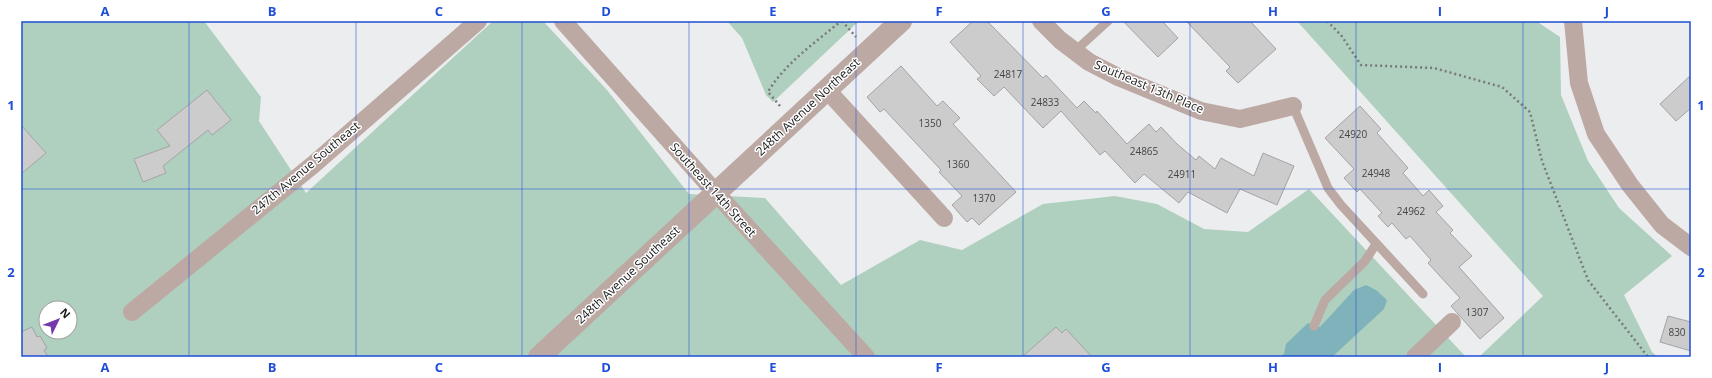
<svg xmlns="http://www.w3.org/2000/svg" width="1712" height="378" viewBox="0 0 1712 378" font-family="'Open Sans',sans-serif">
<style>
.green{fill:#afd0bf;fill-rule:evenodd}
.water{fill:#7fb2ba}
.building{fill:#cdcccd;stroke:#a5a3a5}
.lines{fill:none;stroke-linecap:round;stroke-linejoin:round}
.path{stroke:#78797a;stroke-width:2.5;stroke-dasharray:2 3;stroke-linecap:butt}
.service{stroke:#bda9a4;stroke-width:9}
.minor{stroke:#bda9a4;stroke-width:18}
.tertiary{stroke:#bda9a4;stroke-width:22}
.grid{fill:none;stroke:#1d4ed8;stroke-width:1;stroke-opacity:0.55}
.labels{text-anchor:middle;stroke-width:3;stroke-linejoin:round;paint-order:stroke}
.number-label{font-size:10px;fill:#444545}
.street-label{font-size:12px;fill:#171818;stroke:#fff}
.neatline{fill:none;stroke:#1d4ed8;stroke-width:1.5}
.grid-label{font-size:13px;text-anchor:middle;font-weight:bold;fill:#1d4ed8}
</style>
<rect width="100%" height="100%" fill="#ecedef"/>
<g class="green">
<path d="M 21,21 L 204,21 L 261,97 L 259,121 L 306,193 L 493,21 L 543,21 L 607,90 L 689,194 L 765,198 L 841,285 L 920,240 L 962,250 L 1043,204 L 1115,196 L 1157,204 L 1204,229 L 1248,232 L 1309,189 L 1466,357 L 21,357 ZM 46,308 L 70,308 L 70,332 L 46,332 Z"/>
<polygon points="727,21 859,21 773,102 766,95 742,38"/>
<polygon points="1297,21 1536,21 1560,37 1561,95 1588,161 1619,208 1672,256 1624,295 1652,352 1658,357 1479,357 1543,296"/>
</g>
<polygon class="water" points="1366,285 1376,290 1387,300 1384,309 1332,357 1280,357 1284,354 1286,344 1308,323 1320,327 1354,290"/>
<g class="building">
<polygon points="973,21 987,21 1043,78 1046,75 1077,108 1084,101 1096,113 1097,111 1127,144 1149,124 1156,132 1161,127 1177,144 1196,160 1199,156 1215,169 1221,158 1254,176 1263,153 1294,166 1277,205 1240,189 1227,213 1188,192 1179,203 1144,174 1135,183 1105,151 1100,155 1061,111 1043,128 1004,87 994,96 977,79 981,76 950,42"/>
<polygon points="1123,21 1162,21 1178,38 1158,57"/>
<polygon points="1186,21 1250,21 1276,49 1238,83 1226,71 1230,67"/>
<polygon points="901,66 937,106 943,101 960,118 953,124 1016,192 979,225 972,218 967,222 952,205 962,196 939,172 941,170 884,109 880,112 867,97"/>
<polygon points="1691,75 1691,108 1676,121 1660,104"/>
<polygon points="207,90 231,120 212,135 208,130 163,166 166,173 143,182 134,159 170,146 157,130"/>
<polygon points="1360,106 1381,129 1377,133 1408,168 1403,173 1423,196 1429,190 1443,206 1436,212 1453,230 1450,233 1472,256 1459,267 1504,318 1480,339 1451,306 1460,298 1428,263 1431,260 1410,236 1406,239 1392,223 1388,227 1378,216 1382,213 1360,189 1357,192 1344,178 1354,169 1325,138"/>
<polygon points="21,125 46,153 21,174"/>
<polygon points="1668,316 1691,322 1691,351 1660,342"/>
<polygon points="32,327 37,337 40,336 47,348 44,350 48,357 21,357 21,332"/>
<polygon points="1056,327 1062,333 1066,329 1092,357 1022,357"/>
</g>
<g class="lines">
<g class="path">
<polyline points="842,21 856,37"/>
<polyline points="1327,21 1341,35 1361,65 1434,68 1502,87 1530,112 1542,161 1588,280 1648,357"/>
<path d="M 780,106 L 768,92 C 785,63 815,43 841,21"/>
</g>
<g class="service">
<polyline points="1075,51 1108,21"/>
<polyline points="1293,106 1328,188 1341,205 1423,294"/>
<polyline points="1314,326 1325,300 1365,261 1376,244"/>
</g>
<g class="minor">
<polyline points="563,21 716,193 866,357"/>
<polyline points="1041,21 1060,40 1089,62 1118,77 1201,111 1240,119 1293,106"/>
<polyline points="1573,21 1579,83 1596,134 1630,185 1662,225 1691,247"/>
<polyline points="827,90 944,218"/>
<polyline points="132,312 314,164 478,21"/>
<polyline points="1415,357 1452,322"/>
</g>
<polyline class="tertiary" points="539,357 901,21"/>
</g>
<path class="grid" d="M 189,21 L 189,357M 356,21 L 356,357M 522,21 L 522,357M 689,21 L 689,357M 856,21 L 856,357M 1023,21 L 1023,357M 1190,21 L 1190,357M 1356,21 L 1356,357M 1523,21 L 1523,357M 21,189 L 1691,189"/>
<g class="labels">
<g class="number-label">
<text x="1008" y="78">24817</text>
<text x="1045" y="106">24833</text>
<text x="930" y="127">1350</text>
<text x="1353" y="138">24920</text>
<text x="1144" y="155">24865</text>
<text x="958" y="168">1360</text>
<text x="1376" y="177">24948</text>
<text x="1182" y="178">24911</text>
<text x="984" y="202">1370</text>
<text x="1411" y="215">24962</text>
<text x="1477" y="316">1307</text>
<text x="1677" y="336">830</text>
</g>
<g class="street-label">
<text transform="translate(1149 87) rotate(23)" y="4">Southeast 13th Place</text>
<text transform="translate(808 107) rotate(-43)" y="4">248th Avenue Northeast</text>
<text transform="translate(306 168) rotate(-40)" y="4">247th Avenue Southeast</text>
<text transform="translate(713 190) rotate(48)" y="4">Southeast 14th Street</text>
<text transform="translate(628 275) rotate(-43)" y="4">248th Avenue Southeast</text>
</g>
</g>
<rect width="1712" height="378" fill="none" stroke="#ffffff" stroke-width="44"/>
<g transform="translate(58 320) rotate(47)"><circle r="19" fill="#ffffff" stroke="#a2a3a3"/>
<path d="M0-3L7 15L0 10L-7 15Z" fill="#7538ad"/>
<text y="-6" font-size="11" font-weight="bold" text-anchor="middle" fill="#171818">N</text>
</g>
<rect x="22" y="22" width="1668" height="334" class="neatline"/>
<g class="grid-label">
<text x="105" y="16">A</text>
<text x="272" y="16">B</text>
<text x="439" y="16">C</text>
<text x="606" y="16">D</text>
<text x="773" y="16">E</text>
<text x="939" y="16">F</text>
<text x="1106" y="16">G</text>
<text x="1273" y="16">H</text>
<text x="1440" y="16">I</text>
<text x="1607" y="16">J</text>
<text x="11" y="110">1</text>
<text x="1701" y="110">1</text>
<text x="11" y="277">2</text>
<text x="1701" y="277">2</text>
<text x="105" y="372">A</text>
<text x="272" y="372">B</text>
<text x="439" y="372">C</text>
<text x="606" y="372">D</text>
<text x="773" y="372">E</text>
<text x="939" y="372">F</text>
<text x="1106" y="372">G</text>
<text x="1273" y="372">H</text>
<text x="1440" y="372">I</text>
<text x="1607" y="372">J</text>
</g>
</svg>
